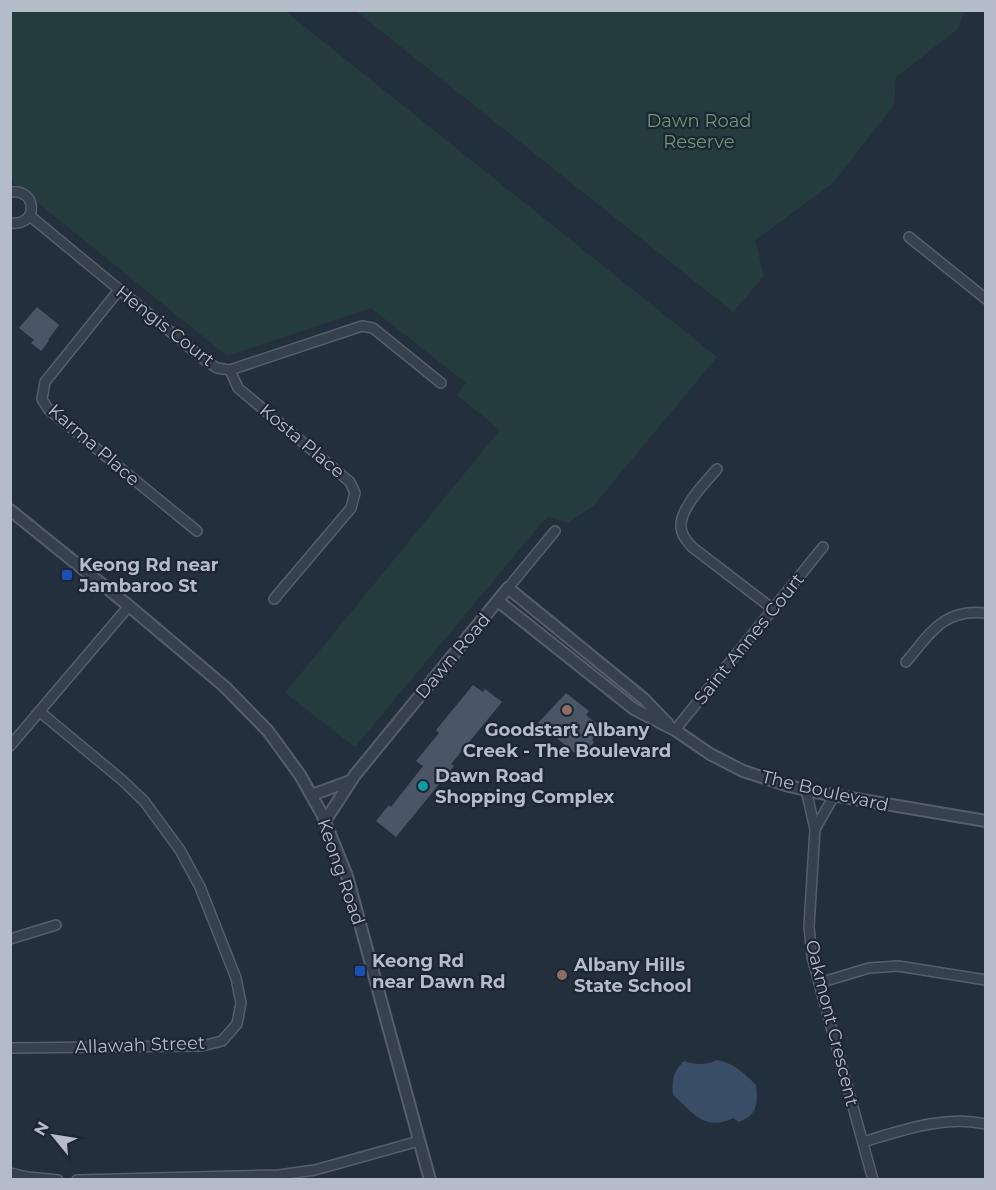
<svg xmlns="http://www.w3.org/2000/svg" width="996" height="1190" viewBox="0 0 996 1190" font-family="Montserrat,sans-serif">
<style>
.green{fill:#253c3e}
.water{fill:#394d66}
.building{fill:#4a5666}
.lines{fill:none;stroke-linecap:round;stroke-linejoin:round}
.minor-casing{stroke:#555f6b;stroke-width:12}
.tertiary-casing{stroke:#555f6b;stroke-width:14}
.minor{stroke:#37414d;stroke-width:9}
.tertiary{stroke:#37414d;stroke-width:10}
.transit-dot{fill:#1a4fb4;stroke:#1d2632;stroke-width:2}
.education-dot{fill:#8d6e63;stroke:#1d2632;stroke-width:2}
.culture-dot{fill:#0f9aa8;stroke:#1d2632;stroke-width:2}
.labels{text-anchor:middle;stroke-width:4.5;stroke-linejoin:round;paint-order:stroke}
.park-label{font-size:18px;fill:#6a9974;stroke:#1d2632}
.street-label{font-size:18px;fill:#b3bcc8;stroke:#1d2632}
.poi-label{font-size:18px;font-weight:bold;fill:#b3bcc8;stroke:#1d2632;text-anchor:start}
</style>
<rect width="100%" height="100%" fill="#242f3d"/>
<g class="green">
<polygon points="10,11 285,11 717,357 594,505 568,523 548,517 543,521 355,747 285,693 500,430 457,395 466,383 371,308 227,356 11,181"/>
<polygon points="356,11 965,11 958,29 896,77 894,105 832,184 755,240 764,276 733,312"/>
</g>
<path class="water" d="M 717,1060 C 734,1063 744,1073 756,1085 C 758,1102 758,1115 739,1122 L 733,1118 C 704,1132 693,1112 673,1095 C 672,1079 673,1072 684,1061 C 695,1065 707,1065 717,1060 Z"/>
<g class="building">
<polygon points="37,307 59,325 48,340 49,341 41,351 31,343 34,340 19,328"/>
<polygon points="473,685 483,692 485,689 502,702 451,764 454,766 396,837 376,821 389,805 391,807 423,766 416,761 439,733 436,730"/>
<polygon points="566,693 589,711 586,715 602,728 592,740 594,742 581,758 538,723"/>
</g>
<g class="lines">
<defs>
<g id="minor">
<path d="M 10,192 C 38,188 39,227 10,223"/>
<polyline points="30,216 206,361 217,368 230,370 362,326 373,328 441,383"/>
<polyline points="909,237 986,299"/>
<polyline points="119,290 45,382 42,399 48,409 197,531"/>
<polyline points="230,370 238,388 350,482 355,493 351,508 274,599"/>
<path d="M 717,469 C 706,482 680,508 681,526 C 681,535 687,541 692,547 L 773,609"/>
<polyline points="508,588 555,531"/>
<path d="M 906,662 C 930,634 943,608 986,613"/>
<polyline points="675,730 823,547"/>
<polyline points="10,746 129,606"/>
<polyline points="806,790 815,829 809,926 812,957 873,1180"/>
<polyline points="815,829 834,796"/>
<polyline points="10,939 56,925"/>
<polyline points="819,983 869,968 898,966 986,980"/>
<polyline points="10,1048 202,1046 222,1041 237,1024 241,1003 236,978 200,887 180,850 144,801 122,780 40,712"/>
<path d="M 863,1142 C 903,1130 944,1115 986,1124"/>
<polyline points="10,1173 28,1177 58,1180"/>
<polyline points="77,1180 279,1175 315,1170 419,1141"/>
</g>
<g id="tertiary">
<polyline points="10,510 129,606 225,687 268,731 300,775 322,814 347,876 430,1180"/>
<polyline points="498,601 634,709 675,730 710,754 743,771 789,786 815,792 986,821"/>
<polyline points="312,795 350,781"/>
<polyline points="325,821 355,775 508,588 644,699 668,724"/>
</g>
</defs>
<use href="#minor" class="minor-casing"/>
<use href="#tertiary" class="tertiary-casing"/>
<use href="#minor" class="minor"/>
<use href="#tertiary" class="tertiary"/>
</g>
<g class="transit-dot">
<rect x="61" y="569" width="12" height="12" rx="3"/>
<rect x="354" y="965" width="12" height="12" rx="3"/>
</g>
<g class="education-dot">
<circle cx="567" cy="710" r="6"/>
<circle cx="562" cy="975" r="6"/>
</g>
<circle class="culture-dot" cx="423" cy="786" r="6"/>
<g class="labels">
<g class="park-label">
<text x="699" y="127">Dawn Road<tspan x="699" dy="21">Reserve</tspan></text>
</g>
<g class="street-label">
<text transform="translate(165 326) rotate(38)" y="6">Hengis Court</text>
<text transform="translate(302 441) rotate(40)" y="6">Kosta Place</text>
<text transform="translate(94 445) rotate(41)" y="6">Karma Place</text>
<text transform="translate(749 639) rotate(-51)" y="6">Saint Annes Court</text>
<text transform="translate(453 656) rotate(-50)" y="6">Dawn Road</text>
<text transform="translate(825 791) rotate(13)" y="6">The Boulevard</text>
<text transform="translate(341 872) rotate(71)" y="6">Keong Road</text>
<text transform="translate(832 1023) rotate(76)" y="6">Oakmont Crescent</text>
<text transform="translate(140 1045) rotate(-2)" y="6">Allawah Street</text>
</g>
<g class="poi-label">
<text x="79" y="571">Keong Rd near<tspan x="79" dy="21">Jambaroo St</tspan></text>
<text x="567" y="736" text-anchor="middle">Goodstart Albany<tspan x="567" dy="21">Creek - The Boulevard</tspan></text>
<text x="435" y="782">Dawn Road<tspan x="435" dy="21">Shopping Complex</tspan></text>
<text x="372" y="967">Keong Rd<tspan x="372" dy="21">near Dawn Rd</tspan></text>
<text x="574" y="971">Albany Hills<tspan x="574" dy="21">State School</tspan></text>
</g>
</g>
<rect width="996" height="1190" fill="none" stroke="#b3bcc8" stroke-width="24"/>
<g transform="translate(54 1136) rotate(300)" stroke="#1d2632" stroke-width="4.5" paint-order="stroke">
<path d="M0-4.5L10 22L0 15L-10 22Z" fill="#b3bcc8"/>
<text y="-9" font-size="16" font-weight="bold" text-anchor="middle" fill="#b3bcc8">N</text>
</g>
</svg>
